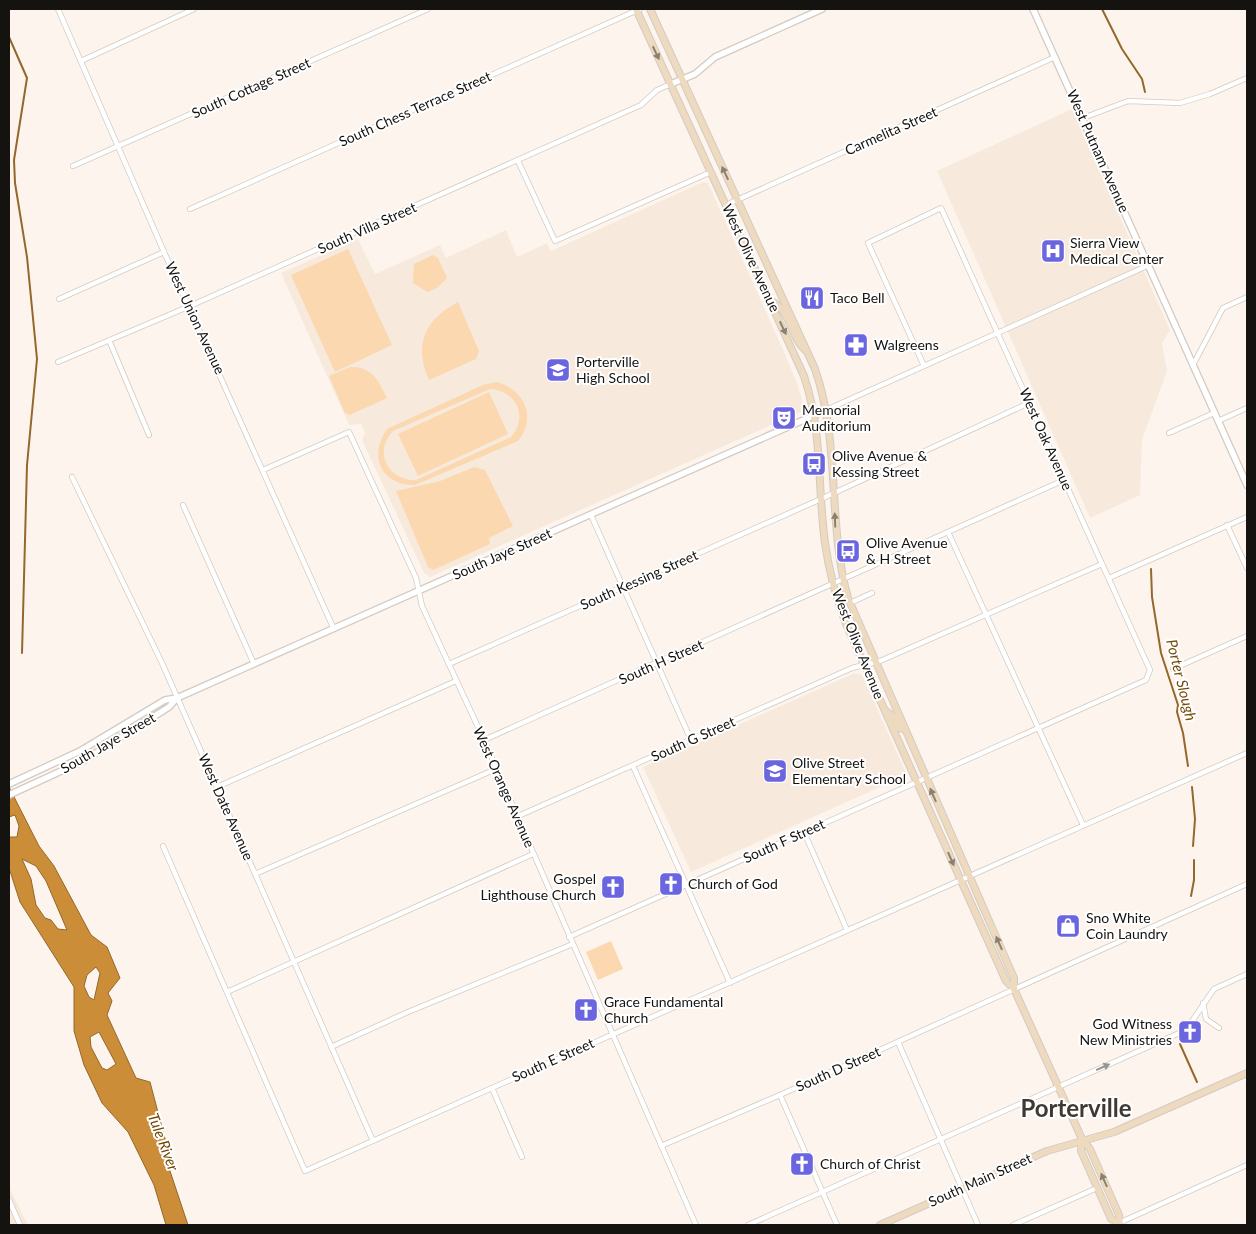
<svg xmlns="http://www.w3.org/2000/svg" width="1256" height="1234" viewBox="0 0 1256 1234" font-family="Lato,sans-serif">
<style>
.built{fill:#f7eadc}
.green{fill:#fbd8af;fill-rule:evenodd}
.water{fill:#cb8d38;stroke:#94682c;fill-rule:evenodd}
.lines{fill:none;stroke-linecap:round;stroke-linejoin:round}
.stream{stroke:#94682c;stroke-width:2}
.minor-casing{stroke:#d2cbc3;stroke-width:6}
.tertiary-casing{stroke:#d2cbc3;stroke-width:8}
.secondary-casing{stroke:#d2cbc3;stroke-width:8}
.minor{stroke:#fff;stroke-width:4.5}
.tertiary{stroke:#fff;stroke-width:5.5}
.secondary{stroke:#eedabf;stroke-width:6}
.oneway{fill:#8c8070}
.oneway2{fill:#969593}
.labels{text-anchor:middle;stroke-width:4;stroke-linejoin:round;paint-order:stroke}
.street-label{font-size:14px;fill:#151310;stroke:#fff}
.poi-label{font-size:14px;fill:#151310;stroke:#fff;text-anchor:start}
.water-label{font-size:15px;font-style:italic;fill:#744a08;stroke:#fff}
.town-label{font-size:24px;font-weight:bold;fill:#3f3933;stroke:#fff}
</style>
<rect width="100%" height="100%" fill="#fdf5ed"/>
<g class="built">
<polygon points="1072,109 1170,330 1162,343 1167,371 1142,440 1140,495 1090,518 937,171"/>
<polygon points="703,182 708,183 785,354 798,386 804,406 803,411 430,577 424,573 362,440 365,433 361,424 349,425 281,273 358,239 375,274 440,245 446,258 506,230 517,257 547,243 551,251"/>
<polygon points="855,673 862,675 907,775 691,872 643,767"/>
<polygon points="9,1187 28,1225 9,1225"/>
</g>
<g class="green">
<polygon points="348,249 392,345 335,372 291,275"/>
<polygon points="433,255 438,258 447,278 437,288 427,292 413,283 414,264"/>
<path d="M 458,302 L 479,351 L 476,359 L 429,380 C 413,344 425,320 458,302 Z"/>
<path d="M 350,367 C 372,366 378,380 387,398 L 350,415 L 345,413 L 329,376 Z"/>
<path d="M 497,382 C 525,390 537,418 518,441 L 415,485 C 381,485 368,457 387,429 L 483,385 ZM 490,389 C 516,391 529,416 511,437 L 416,480 C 388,481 373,452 393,431 Z"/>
<polygon points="489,392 508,434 418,476 398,434"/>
<polygon points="474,467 485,470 513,526 489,538 490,544 433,570 428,567 396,491 440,481"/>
<polygon points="611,941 623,969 598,980 586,952"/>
</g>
<path class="water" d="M 9,787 L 39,846 L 54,866 L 91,935 L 107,947 L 120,978 L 108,993 L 112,1001 L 107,1015 L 136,1078 L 150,1082 L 168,1150 L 167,1162 L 188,1225 L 166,1225 L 154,1185 L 128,1132 L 102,1103 L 84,1065 L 74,1031 L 74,987 L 20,902 L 9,868 L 9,837 L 17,837 L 19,826 L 15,815 L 9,817 ZM 22,859 L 36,866 L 46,881 L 67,930 L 58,929 L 51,920 L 45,918 L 36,905 L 31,879 ZM 96,967 L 100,973 L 94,1000 L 89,997 L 84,986 L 87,975 ZM 99,1032 L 116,1064 L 107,1070 L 102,1068 L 91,1047 L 90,1037 Z"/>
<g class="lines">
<g class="stream">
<polyline points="1102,9 1122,49 1142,79 1145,92"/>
<polyline points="9,37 27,78 14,160 15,183 27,257 37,359 27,465 22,653"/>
<polyline points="1151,569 1152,597 1161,653 1178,705 1177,712 1183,733 1188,766"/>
<polyline points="1192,787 1195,819 1193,846"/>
<polyline points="1191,896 1194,880 1194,860"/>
<polyline points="1180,1044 1197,1082"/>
</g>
<defs>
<g id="minor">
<polyline points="58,9 164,252 333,627"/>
<polyline points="81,61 194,9"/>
<polyline points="1083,118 1128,101 1180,103 1210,94 1247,78"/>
<polyline points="518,161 555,241 711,172"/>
<polyline points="73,166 428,9"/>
<polyline points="726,205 1055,57"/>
<polyline points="190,209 640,9"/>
<polyline points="59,299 164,252"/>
<polyline points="109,340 149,435"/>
<polyline points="58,362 190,306 641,105 657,90 671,84"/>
<polyline points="1193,365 1223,308 1247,297"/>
<polyline points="826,410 1149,265"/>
<polyline points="1218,421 1247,408"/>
<polyline points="1169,433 1214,413"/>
<polyline points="263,470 349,432 416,578 422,606 484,740 696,1225"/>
<polyline points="72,477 162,663 373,1141"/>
<polyline points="183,505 254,664"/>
<polyline points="591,515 691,740"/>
<polyline points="1227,525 1247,568"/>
<polyline points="948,532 1083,825"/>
<polyline points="1109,578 1247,517"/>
<polyline points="850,603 872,593"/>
<polyline points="449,664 821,499 1029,403"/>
<polyline points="1173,669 1247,636"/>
<polyline points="484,740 1064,480"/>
<polyline points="633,766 730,983"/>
<polyline points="217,787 456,681"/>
<polyline points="516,817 852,668 880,661 1102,564"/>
<polyline points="804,832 847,930"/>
<polyline points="163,846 305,1171 1247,753"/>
<polyline points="255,874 496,769"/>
<polyline points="569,937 1146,680 1150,670 941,208 868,243 924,366"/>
<polyline points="227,992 533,854"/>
<polyline points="1203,1003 1206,1019 1219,1028"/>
<polyline points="898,1042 978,1225"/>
<polyline points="331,1047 408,1012 573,944"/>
<polyline points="492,1088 522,1157"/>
<polyline points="780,1095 837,1225"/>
<polyline points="661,1146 780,1095 1247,884"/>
<polyline points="9,1200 20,1225"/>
<polyline points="1119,1223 1247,1165"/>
<polyline points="748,1225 1186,1030 1214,989 1247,974"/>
<polyline points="1013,1225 1097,1188"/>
</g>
<g id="tertiary">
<polyline points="1033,9 1247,485"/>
<polyline points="671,84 695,74 715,57 822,9"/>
<polyline points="9,784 80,751 165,700 177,698 826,410"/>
<polyline points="9,795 83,761 169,707 177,698"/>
</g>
<g id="secondary">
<path d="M 636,9 L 804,376 C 823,433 817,484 825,543 C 829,571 836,598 846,624 L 1006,981 L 1014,989 L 1082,1139 L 1090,1149 L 1119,1215 L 1120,1225"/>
<path d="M 650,9 L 815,369 C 841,444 827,523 848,598 L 1014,978 L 1014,989"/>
<path d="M 771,301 C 791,310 790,337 805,350"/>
<polyline points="886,711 894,717 899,728 904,729"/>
<polyline points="1082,1139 1081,1151 1111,1219 1119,1223"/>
<polyline points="880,1225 1047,1151 1114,1132 1247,1073"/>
</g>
</defs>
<use href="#minor" class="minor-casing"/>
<use href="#tertiary" class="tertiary-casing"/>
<use href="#secondary" class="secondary-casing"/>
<use href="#minor" class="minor"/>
<use href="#tertiary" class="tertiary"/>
<use href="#secondary" class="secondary"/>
</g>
<defs><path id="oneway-solid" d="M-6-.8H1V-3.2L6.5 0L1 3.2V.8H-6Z" transform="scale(1.25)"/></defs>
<g class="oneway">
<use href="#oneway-solid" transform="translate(656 53) rotate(65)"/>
<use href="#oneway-solid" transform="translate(725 173) rotate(-115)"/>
<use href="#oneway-solid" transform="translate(783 328) rotate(65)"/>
<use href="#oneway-solid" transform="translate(835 520) rotate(-92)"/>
<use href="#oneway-solid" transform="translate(933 795) rotate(-114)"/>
<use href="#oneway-solid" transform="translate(951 859) rotate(66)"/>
<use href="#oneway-solid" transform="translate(999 943) rotate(-114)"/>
<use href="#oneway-solid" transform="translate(1104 1180) rotate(-114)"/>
</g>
<use class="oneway2" href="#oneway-solid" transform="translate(1103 1067) rotate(-24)"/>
<defs>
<symbol id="hospital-square" viewBox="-11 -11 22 22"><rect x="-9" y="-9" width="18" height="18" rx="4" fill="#6b66e0" stroke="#fff"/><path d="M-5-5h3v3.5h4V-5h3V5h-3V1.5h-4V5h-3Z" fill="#fff"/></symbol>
<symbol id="restaurant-square" viewBox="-11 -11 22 22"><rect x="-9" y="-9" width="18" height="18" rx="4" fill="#6b66e0" stroke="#fff"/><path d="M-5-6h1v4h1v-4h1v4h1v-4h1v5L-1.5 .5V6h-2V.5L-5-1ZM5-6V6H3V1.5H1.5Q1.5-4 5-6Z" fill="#fff"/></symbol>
<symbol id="pharmacy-square" viewBox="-11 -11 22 22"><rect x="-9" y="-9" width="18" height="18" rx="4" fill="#6b66e0" stroke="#fff"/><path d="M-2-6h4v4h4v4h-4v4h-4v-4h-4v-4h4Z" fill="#fff"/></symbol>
<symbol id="school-square" viewBox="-11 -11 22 22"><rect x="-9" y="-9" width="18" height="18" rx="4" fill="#6b66e0" stroke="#fff"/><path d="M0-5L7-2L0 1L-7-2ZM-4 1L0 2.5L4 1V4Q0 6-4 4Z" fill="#fff"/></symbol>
<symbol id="theatre-square" viewBox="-11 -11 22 22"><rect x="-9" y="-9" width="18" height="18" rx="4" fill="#6b66e0" stroke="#fff"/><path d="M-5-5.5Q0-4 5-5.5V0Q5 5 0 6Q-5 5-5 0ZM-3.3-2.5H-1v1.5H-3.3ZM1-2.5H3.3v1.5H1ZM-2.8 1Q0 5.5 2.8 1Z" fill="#fff"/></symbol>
<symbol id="bus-square" viewBox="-11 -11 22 22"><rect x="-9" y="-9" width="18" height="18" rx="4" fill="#6b66e0" stroke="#fff"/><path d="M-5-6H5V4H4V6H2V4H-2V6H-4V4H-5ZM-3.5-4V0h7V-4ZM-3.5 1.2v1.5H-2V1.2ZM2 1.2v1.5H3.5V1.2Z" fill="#fff"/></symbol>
<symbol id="church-square" viewBox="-11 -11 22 22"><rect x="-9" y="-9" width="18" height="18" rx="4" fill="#6b66e0" stroke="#fff"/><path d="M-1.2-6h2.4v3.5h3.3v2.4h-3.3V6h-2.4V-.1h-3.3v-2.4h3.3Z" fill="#fff"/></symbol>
<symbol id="shop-square" viewBox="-11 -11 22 22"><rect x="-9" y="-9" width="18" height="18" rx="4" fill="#6b66e0" stroke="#fff"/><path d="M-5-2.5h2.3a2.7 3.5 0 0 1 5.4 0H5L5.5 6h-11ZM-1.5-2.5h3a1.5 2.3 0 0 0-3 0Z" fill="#fff"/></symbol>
</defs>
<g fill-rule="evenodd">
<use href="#hospital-square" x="1039" y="237" width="28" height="28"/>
<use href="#restaurant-square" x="798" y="284" width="28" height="28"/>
<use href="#pharmacy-square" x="842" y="331" width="28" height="28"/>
<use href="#school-square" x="544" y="356" width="28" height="28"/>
<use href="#theatre-square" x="770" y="404" width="28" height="28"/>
<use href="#bus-square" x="800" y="450" width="28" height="28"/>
<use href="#bus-square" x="834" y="537" width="28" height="28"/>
<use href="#school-square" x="761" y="757" width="28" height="28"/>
<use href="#church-square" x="657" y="870" width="28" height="28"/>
<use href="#church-square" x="599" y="873" width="28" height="28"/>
<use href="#shop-square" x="1054" y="912" width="28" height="28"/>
<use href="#church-square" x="572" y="996" width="28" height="28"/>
<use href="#church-square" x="1176" y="1018" width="28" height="28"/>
<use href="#church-square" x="788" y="1150" width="28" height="28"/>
</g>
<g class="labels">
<g class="street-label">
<text transform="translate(251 88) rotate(-24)" y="5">South Cottage Street</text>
<text transform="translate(415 109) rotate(-24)" y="5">South Chess Terrace Street</text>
<text transform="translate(891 131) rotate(-24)" y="5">Carmelita Street</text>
<text transform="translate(1098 151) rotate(66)" y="5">West Putnam Avenue</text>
<text transform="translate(367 228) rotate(-24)" y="5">South Villa Street</text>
<text transform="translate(751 258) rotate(65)" y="5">West Olive Avenue</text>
<text transform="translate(195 318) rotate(65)" y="5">West Union Avenue</text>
<text transform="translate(1046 439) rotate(66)" y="5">West Oak Avenue</text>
<text transform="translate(502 554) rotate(-24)" y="5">South Jaye Street</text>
<text transform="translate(639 580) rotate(-24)" y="5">South Kessing Street</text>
<text transform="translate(858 644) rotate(68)" y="5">West Olive Avenue</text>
<text transform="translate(661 662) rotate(-24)" y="5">South H Street</text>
<text transform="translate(693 739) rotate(-24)" y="5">South G Street</text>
<text transform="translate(108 743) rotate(-30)" y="5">South Jaye Street</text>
<text transform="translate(504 787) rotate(66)" y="5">West Orange Avenue</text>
<text transform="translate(226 807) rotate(66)" y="5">West Date Avenue</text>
<text transform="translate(784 841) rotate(-24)" y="5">South F Street</text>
<text transform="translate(553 1060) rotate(-24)" y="5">South E Street</text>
<text transform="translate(838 1069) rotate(-24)" y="5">South D Street</text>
<text transform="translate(980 1180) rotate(-24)" y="5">South Main Street</text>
</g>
<g class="poi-label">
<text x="1070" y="248">Sierra View<tspan x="1070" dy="16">Medical Center</tspan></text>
<text x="830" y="303">Taco Bell</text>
<text x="874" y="350">Walgreens</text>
<text x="576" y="367">Porterville<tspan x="576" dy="16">High School</tspan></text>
<text x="802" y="415">Memorial<tspan x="802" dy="16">Auditorium</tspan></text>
<text x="832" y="461">Olive Avenue &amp;<tspan x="832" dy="16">Kessing Street</tspan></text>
<text x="866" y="548">Olive Avenue<tspan x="866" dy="16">&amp; H Street</tspan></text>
<text x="792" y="768">Olive Street<tspan x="792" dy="16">Elementary School</tspan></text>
<text x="596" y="884" text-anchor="end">Gospel<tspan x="596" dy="16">Lighthouse Church</tspan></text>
<text x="688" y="889">Church of God</text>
<text x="1086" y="923">Sno White<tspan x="1086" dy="16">Coin Laundry</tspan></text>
<text x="604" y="1007">Grace Fundamental<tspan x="604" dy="16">Church</tspan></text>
<text x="1172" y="1029" text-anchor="end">God Witness<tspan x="1172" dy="16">New Ministries</tspan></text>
<text x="820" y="1169">Church of Christ</text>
</g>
<g class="water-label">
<text transform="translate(1181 680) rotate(76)" y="5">Porter Slough</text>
<text transform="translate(163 1142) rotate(69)" y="5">Tule River</text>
</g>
<g class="town-label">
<text x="1076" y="1117">Porterville</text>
</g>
</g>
<rect width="1256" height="1234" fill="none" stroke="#151310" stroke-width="20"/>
</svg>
